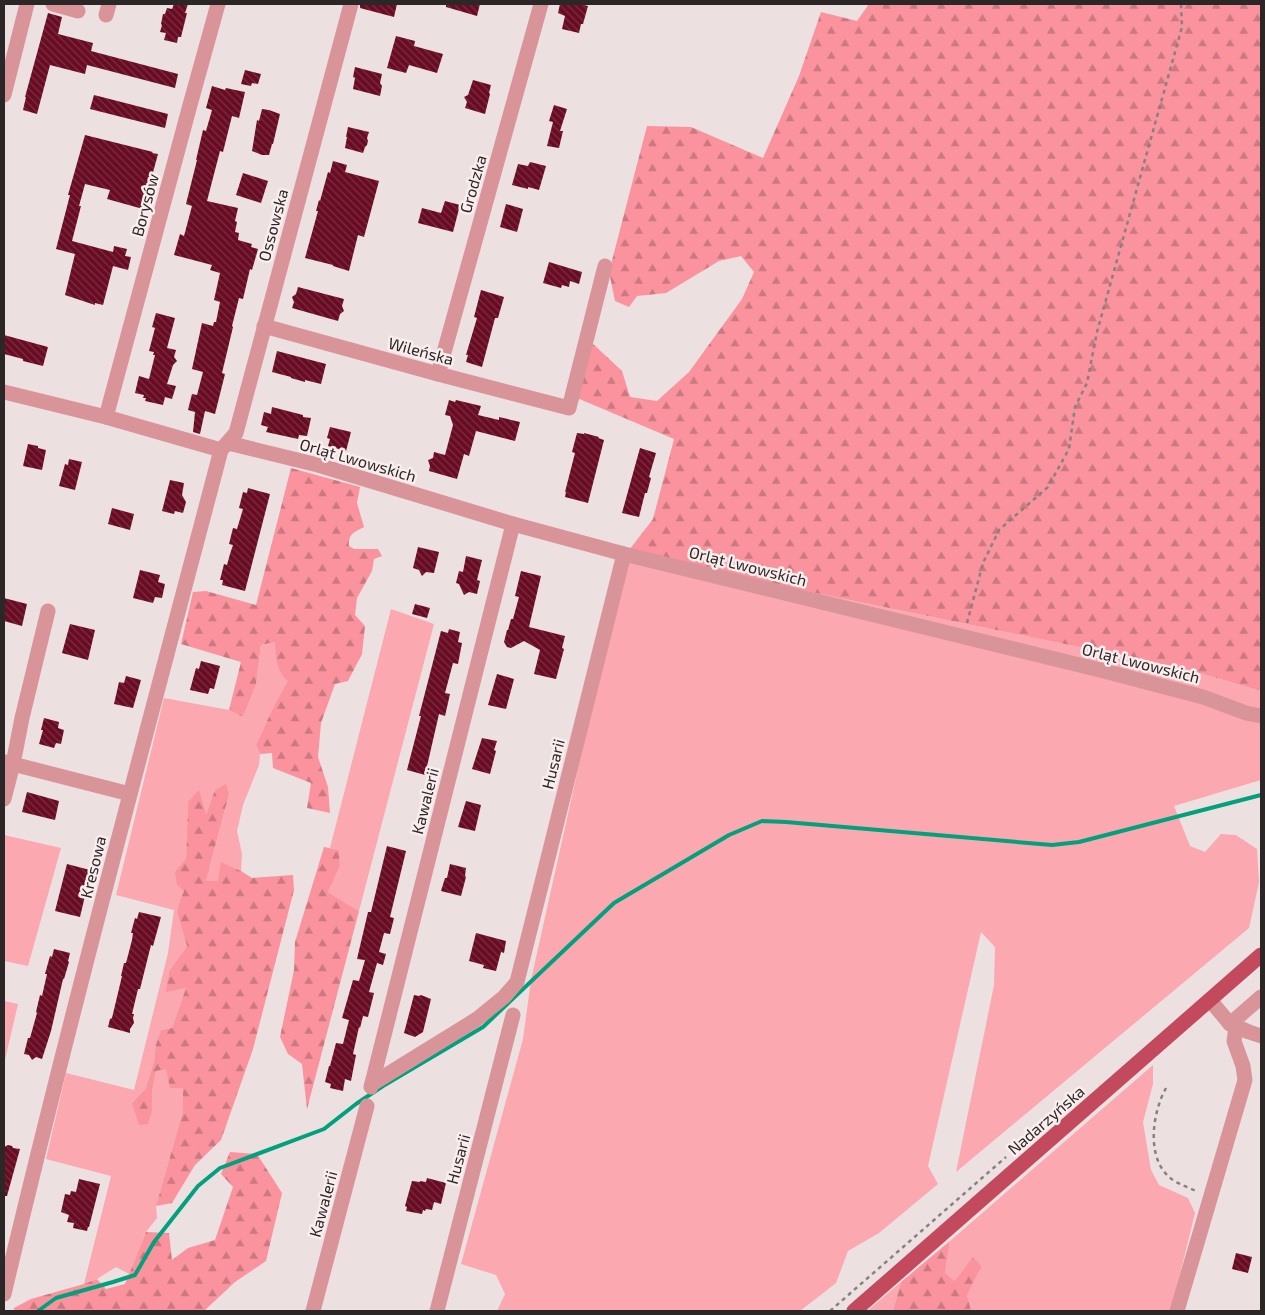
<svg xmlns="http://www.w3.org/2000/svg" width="1265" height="1315" viewBox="0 0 1265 1315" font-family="'Exo 2',sans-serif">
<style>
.green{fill:#fba8b0}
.forest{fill:url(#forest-firs)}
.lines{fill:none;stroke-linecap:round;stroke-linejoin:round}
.stream{stroke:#01a17e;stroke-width:4}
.building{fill:url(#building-back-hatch)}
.path{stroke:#898081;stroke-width:2.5;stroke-dasharray:4 4;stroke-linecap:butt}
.minor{stroke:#d9949a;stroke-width:15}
.major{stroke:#c3495c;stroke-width:15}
.labels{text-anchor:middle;stroke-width:5;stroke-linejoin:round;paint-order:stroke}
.street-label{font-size:16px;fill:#2c2727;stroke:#faedee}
</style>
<defs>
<pattern id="forest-firs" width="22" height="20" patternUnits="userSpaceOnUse" patternTransform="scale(1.25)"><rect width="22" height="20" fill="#fa939d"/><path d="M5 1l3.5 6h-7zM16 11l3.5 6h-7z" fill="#cb7880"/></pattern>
<pattern id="building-back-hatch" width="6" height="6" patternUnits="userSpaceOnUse" patternTransform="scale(1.25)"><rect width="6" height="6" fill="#680b23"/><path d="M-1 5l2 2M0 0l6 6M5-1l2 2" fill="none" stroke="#7a2f42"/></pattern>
</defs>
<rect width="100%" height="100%" fill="#ede0e1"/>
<g class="green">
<polygon points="626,554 1186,669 1261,691 1261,780 1174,806 1190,846 1205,852 1221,834 1236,835 1257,849 1259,882 1249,928 956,1172 994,985 995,947 981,932 928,1166 938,1184 879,1233 848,1251 836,1283 800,1311 497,1311 505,1294 496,1275 461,1264 523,1039 531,980"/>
<polygon points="391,609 434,624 359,911 328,892 340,866 339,850 330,848"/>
<polygon points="275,642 289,681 273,708 256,745 260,754 259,765 243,805 237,831 242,854 241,871 222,863 218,882 206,881 229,794 215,790 206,816 188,802 186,859 184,891 180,900 177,912 187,946 169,971 167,991 186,988 172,1028 161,1030 156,1044 154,1061 146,1088 132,1103 152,1110 152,1092 156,1071 166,1068 183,1088 183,1111 156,1206 157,1218 146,1232 129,1274 116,1267 97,1279 84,1284 111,1176 46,1159 66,1073 134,1090 168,953 174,910 116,895 164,698 229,710 243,717 256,685 261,645"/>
<polygon points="4,835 61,848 28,966 4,961"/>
<polygon points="4,1001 18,1004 4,1064"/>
<polygon points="1153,1065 1153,1084 1143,1122 1151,1170 1159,1185 1188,1198 1195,1213 1171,1311 970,1311 971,1310 967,1295 955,1281 945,1273 950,1241"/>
<polygon points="901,1282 893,1311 867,1311"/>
</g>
<g class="forest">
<polygon points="869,4 1261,4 1261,691 1186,669 626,554 653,519 674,439 577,398 591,342 622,371 630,397 657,401 689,372 742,299 754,272 741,256 719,261 666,293 637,296 629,307 615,301 609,272 647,126 691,127 763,158 799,76 821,12 857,21"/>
<path d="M 291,468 L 360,487 L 357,503 L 364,527 C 354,532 348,534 349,546 L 354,549 L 378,549 L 382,556 L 374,559 L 372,571 L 357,598 L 355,615 L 365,626 L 362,654 L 348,681 L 335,684 L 321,723 L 318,757 L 328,787 L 330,813 L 307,808 L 311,783 L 273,768 L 272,753 L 260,754 L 256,745 L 273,708 L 288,681 C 276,671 276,657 275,642 L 261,645 L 256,685 L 243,717 L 229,710 L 241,662 L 181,644 L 193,592 L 206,591 L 256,605 Z"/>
<polygon points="226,784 229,794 206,881 218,881 221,862 241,871 252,878 293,875 294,890 253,1049 221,1140 195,1165 172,1203 156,1206 183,1111 183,1088 170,1088 166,1069 156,1071 152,1092 152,1110 148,1124 139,1125 132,1103 146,1088 154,1061 156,1044 161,1030 172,1028 186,988 166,992 169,971 187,946 177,912 180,900 184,891 177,885 175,872 186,859 188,802 199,790 206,815 215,790"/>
<polygon points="324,847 339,850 340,866 328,892 359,911 307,1109 302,1064 288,1054 280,1037 294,970 295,942"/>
<polygon points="230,1152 257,1154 282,1193 266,1261 235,1282 204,1311 14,1311 14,1308 31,1299 84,1284 97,1279 106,1289 125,1284 146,1232 169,1233 172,1260 188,1248 215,1240 233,1187 221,1174"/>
<polygon points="950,1241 945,1273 955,1281 973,1257 981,1266 967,1295 971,1310 970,1311 893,1311 901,1282"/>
</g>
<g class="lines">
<polyline class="stream" points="38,1311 56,1298 113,1282 135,1275 154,1242 198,1186 220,1168 324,1129 356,1104 383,1086 483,1027 614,903 729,835 762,821 786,822 1052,845 1079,842 1261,795"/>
</g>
<g class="building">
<polygon points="174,4 188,4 185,13 187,13 181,37 178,37 177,43 164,40 166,33 160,32 162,25 161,24 163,14 165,14 167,8 172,9"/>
<polygon points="360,4 397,4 394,17 360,8"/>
<polygon points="446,4 480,4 477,16 446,7"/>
<polygon points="560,4 580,4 588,6 583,24 581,24 579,33 562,29 565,16 558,13"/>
<polygon points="48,13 62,17 58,34 93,43 91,51 178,74 175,88 87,65 85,74 50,65 37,114 23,110 26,97 25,97"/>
<polygon points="396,36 415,41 414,46 443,54 437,73 409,65 406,73 387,68"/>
<polygon points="355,67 382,74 380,83 382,86 380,96 353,89 355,78 353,77"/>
<polygon points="245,70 261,74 258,84 252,83 251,86 241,84"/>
<polygon points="473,80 491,85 489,93 490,94 485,114 465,108 467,102 464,97 468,95"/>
<polygon points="212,86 225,90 226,88 245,92 239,118 232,116 223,152 220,151 207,201 238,208 235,221 237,222 235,232 239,233 238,240 252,244 251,247 258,249 252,270 250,269 243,299 239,298 232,326 233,327 222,373 225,374 215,414 205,411 200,434 193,432 195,412 188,410 192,394 197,395 203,372 192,369 202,323 213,326 214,322 216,322 220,302 214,300 220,273 210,270 212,265 174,255 180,234 184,236 192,206 186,204 197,160 196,160 203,130 206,131 212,110 206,108"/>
<polygon points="94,95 168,114 165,128 90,109"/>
<polygon points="554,105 567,109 560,131 563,131 559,148 547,146 553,122 549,121"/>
<polygon points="262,109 269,110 280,114 273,144 272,144 269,155 262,155 252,151 257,120 259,121"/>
<polygon points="348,127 369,132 367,138 368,141 367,145 365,147 363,153 345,148 347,137 346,137"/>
<polygon points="85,135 153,152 152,153 158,154 143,209 107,199 110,190 85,184 79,206 81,206 72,241 113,252 114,246 127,249 125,256 131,257 128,270 113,266 103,305 95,303 95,305 65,295 75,254 56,249 70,195 68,195"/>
<polygon points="333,161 347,165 345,172 379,181 364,237 358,235 349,271 333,266 333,265 305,258 318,211 316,211 319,200 320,201 328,172 330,173"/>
<polygon points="530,162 546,166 539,190 528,187 528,189 512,185 518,164 528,166"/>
<polygon points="243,173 268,181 261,203 236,195"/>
<polygon points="445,201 460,205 453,232 418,223 422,208 441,213"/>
<polygon points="506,204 523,209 517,232 500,227"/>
<polygon points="549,262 582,272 579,284 570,281 569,287 562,285 561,288 543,283"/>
<polygon points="298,287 344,299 342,306 344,311 340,314 338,321 292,308 294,302 292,297 296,294"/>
<polygon points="481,290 504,297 498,318 495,318 482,367 466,362 468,355 466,355 477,318 474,317"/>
<polygon points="156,313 175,318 167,348 176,350 174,357 177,361 173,365 167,384 176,386 172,399 165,397 163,405 145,401 146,398 143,398 144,395 135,393 139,376 149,379 155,355 153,355 154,352 149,351 155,328 152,327"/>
<polygon points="4,335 48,347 43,366 23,361 23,359 4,354"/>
<polygon points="277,351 326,364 321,384 305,380 305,382 291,378 291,377 272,372"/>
<polygon points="449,400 455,402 456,400 481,406 478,415 499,420 499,417 520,422 515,441 476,431 469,456 464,454 457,479 429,471 430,466 428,460 433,458 434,452 445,455 453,425 450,416 445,415"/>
<polygon points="272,407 303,415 303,417 311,418 307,436 299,435 298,439 266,432 268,427 261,425 264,412 271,414"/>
<polygon points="330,427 351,432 346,451 328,446 330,439 327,438"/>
<polygon points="577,433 584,434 584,433 599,437 598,438 604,440 588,503 565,497 566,492 565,492 575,453 572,452"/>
<polygon points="28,444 38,446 38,448 46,450 42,470 23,466"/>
<polygon points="640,448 656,453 649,477 651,478 647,493 645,493 639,517 622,513"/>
<polygon points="69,459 82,462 75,490 59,486 65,464 68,465"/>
<polygon points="170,480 184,483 182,495 186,502 183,513 175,511 174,514 162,511"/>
<polygon points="248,488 270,494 245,591 222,585 223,580 220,580 224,564 227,565 230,554 233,545 229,544 233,528 237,529 243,509 239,508 243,492 247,493"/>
<polygon points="112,508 134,514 130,530 108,524"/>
<polygon points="418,547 439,552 434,573 426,572 422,576 419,570 413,568"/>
<polygon points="466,556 482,560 477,580 480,581 477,594 469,592 464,595 459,584 456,583 459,571 463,572"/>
<polygon points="140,570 160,575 158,582 165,584 162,598 155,597 153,603 133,598"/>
<polygon points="521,571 541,576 529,627 565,636 562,648 564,649 556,679 534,674 540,650 524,641 511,648 507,647 504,642 507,630 508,630 511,619 513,619 519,597 515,596"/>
<polygon points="4,598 27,604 22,626 4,621"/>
<polygon points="415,604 430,608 427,618 412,614"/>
<polygon points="70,624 95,630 88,660 62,653"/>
<polygon points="449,629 460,632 458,642 462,643 458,664 453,663 445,693 450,694 445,716 439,714 425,775 407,770 421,716 419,716 441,631 448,633"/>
<polygon points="201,661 220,666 214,689 210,688 208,694 190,690 196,668 199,669"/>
<polygon points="497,674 514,679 506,709 488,705"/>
<polygon points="126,676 141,680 133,708 114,704 119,682 124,683"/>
<polygon points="44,718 59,722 58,728 64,730 61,744 56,743 54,748 39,744 43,730 41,730"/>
<polygon points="482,738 497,741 494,750 496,751 490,774 472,769"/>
<polygon points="27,792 59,801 55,820 22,812"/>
<polygon points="466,801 481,805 475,831 458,827"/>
<polygon points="387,846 406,851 390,917 394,918 390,934 384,933 379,952 386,954 383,965 377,963 369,992 374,993 368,1017 363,1016 360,1028 359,1027 353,1054 356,1055 351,1081 345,1079 343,1091 330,1088 331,1084 325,1082 329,1066 330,1066 336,1043 343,1044 349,1020 342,1018 353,980 359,981 365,960 357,959 368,912 371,912"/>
<polygon points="67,864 90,870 88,879 89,879 80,917 55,911"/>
<polygon points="450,864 466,868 465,876 466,877 461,896 441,891 445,878 447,878"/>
<polygon points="139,912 161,917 153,946 151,945 140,989 138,989 132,1014 134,1014 133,1018 134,1023 130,1029 130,1033 108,1027 110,1019 112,1018 122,976 121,976 124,963 126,963 132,940 133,933 131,933 135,918 137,919"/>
<polygon points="476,933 506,941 504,953 501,952 496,971 483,968 484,965 469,961"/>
<polygon points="54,949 70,953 68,961 69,962 64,979 63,979 51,1031 42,1059 36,1057 32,1060 29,1055 24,1054 28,1038 30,1038 37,1013 36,1012 40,995 42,996 47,974 45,974 50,956 52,957"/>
<polygon points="414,995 419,996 421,995 431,999 423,1032 415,1037 404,1033"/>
<polygon points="8,1145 12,1146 13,1148 20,1149 7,1196 4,1196 4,1147"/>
<polygon points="427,1178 446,1183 441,1204 434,1202 432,1210 426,1209 425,1211 423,1210 422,1214 406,1211 407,1207 405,1206 412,1181 420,1182 420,1181 426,1182"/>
<polygon points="79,1179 100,1184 89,1227 88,1227 87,1231 73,1228 74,1223 67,1222 69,1215 61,1212 65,1194 70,1195 71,1191 76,1192"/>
<polygon points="1236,1253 1252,1257 1248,1273 1232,1269"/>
</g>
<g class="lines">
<g class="path">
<polyline points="967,623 983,563 999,530 1048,487 1069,449 1075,407 1087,383 1097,332 1182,27 1181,4"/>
<path d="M 1166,1088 C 1152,1113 1145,1161 1173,1180 C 1181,1185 1190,1188 1198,1192"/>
<polyline points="830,1311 1006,1157"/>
</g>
<g class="minor">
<polyline points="53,4 78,11"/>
<polyline points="106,15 109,4"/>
<polyline points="4,95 27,4"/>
<polyline points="264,326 438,374 569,408 605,266"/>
<polyline points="438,374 541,4"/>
<polyline points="4,392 106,417 221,450"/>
<polyline points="106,417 190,105 218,4"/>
<polyline points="228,443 318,465 513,524 624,554 1100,670 1203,697 1246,713 1261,716"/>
<polyline points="5,762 130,794"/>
<polyline points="4,799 13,764 22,718 48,611"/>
<polyline points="1210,1000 1230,1024 1249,1032 1261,1036"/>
<polyline points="1230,1024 1261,997"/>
<polyline points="372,1084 477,1019 504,997 517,982 624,554"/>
<polyline points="371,1087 513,524"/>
<path d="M 4,1294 C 71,1011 147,731 221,450 L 236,433 L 351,4"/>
<polyline points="313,1311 367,1106"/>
<polyline points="437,1311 513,1015"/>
<polyline points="1177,1311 1245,1080 1243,1066 1234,1041 1236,1027"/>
</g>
<polyline class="major" points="854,1311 1261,955"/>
</g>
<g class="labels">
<g class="street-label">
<text transform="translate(473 184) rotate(-74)" y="6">Grodzka</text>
<text transform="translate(145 205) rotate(-75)" y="6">Borysów</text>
<text transform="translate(273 225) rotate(-75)" y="6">Ossowska</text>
<text transform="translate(421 351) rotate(15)" y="6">Wileńska</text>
<text transform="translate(358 460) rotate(16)" y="6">Orląt Lwowskich</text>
<text transform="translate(748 566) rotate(14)" y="6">Orląt Lwowskich</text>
<text transform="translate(1141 663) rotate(14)" y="6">Orląt Lwowskich</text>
<text transform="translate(553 764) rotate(-76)" y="6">Husarii</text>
<text transform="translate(425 801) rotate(-76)" y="6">Kawalerii</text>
<text transform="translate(93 867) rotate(-76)" y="6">Kresowa</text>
<text transform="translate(1046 1120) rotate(-41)" y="6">Nadarzyńska</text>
<text transform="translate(458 1159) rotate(-75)" y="6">Husarii</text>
<text transform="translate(323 1204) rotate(-75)" y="6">Kawalerii</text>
</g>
</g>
<rect width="1265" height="1315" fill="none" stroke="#2c2727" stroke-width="10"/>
</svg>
